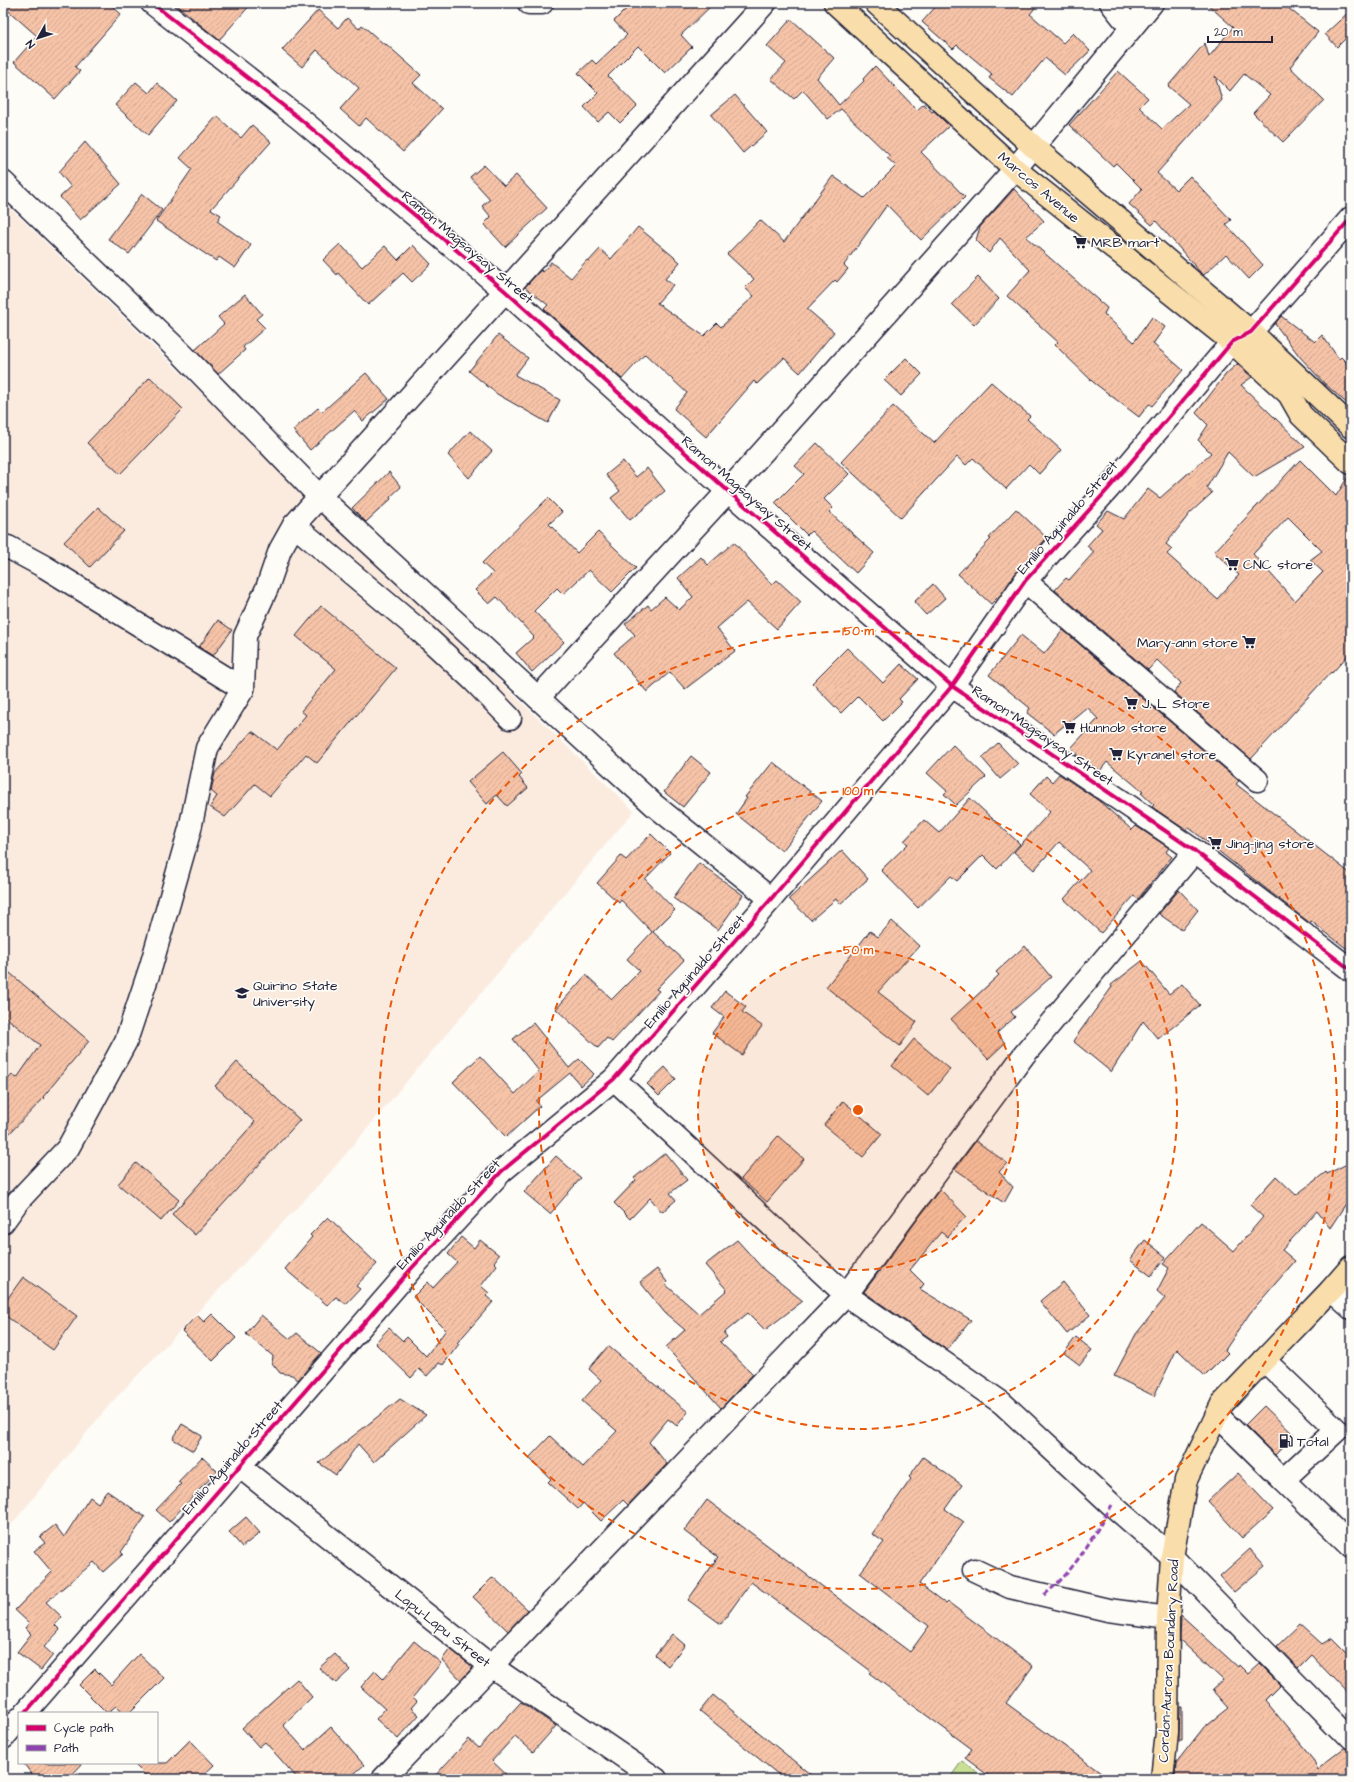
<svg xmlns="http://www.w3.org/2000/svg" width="1354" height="1782" viewBox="0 0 1354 1782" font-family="'Architects Daughter',sans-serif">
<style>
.built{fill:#fbebdf}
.park{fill:#c8df94;stroke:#758068}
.building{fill:url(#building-hatch);stroke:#22223b;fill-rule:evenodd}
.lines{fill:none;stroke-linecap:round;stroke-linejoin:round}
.minor-casing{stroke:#22223b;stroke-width:25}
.major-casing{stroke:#22223b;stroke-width:25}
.minor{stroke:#fdfcf7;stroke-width:22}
.major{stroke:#f9deab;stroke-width:22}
.quiet{stroke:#8e44ad;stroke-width:3;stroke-dasharray:6 3;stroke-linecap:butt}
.cycleway-casing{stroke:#fdfcf7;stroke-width:6}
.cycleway{stroke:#d6006c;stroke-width:4}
.ring{fill:none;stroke:#e8590c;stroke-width:2;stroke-dasharray:7 5}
.labels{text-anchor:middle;stroke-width:3.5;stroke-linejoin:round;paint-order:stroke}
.street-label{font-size:14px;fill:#22223b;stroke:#fdfcf7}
.poi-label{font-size:14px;fill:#22223b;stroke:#fdfcf7;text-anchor:start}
.centre{fill:#e8590c;stroke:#fdfcf7;stroke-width:2}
.ring-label{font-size:12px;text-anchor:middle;font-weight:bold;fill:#e8590c;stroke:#fdfcf7;stroke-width:3.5;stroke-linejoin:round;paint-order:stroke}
</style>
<defs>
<pattern id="building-hatch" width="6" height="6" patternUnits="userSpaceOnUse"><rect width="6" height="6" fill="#f6c3a7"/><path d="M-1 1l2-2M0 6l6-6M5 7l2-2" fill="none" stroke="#d3a791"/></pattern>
</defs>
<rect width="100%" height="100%" fill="#fdfcf7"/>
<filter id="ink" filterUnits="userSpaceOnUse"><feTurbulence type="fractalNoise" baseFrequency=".025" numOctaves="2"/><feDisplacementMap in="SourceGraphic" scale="8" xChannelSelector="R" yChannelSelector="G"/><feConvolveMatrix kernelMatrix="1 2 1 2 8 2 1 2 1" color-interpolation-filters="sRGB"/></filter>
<g filter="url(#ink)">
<polygon class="built" points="3,201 634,811 328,1175 111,1403 3,1535"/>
<polygon class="park" points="962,1761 986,1779 949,1779"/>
<g class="building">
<polygon points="3,3 109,3 121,14 75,67 80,71 55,99 14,62 37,36 3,6"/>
<polygon points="174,3 252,3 219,40"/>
<polygon points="632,3 714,3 681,35 692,47 665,73 638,46 608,76 637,106 620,123 609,112 598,122 584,107 598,93 578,73 592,60 596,64 627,35 614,21"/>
<polygon points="939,3 1039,3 1030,14 1063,43 1073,33 1090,51 1065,75 1045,58 1013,97 989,78 992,74 957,45 953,49 922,22"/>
<polygon points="1206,3 1282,3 1318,32 1290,67 1324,100 1283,142 1253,113 1270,95 1244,74 1230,91 1215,76 1222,100 1157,173 1176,190 1190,176 1231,220 1226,224 1263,265 1249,279 1226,254 1204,275 1200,272 1156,221 1152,225 1129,204 1142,189 1116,163 1113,166 1069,125 1118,71 1148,98 1139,107 1162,129 1189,104 1168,86 1205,43 1209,57 1233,27"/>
<polygon points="318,10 338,28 347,18 359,29 362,25 385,45 386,44 421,75 413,83 442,109 403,152 366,118 359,126 340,109 359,88 317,50 302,67 282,50"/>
<polygon points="1351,10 1351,33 1337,47 1325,34"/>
<polygon points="791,19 834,58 817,78 839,105 864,81 863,79 875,66 917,110 924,104 932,112 934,111 949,126 921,152 965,197 921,240 887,205 844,265 848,269 837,282 835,280 807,309 834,332 800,373 784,358 757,384 754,381 706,437 674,409 687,393 645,354 622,379 544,309 548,305 525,287 541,270 543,272 551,262 571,278 587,260 589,261 600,249 611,259 638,227 680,262 665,279 673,285 657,303 704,336 717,323 721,327 754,296 745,288 754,279 727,254 760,220 784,242 833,176 864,198 896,166 887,158 890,156 841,109 828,119 803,90 794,99 771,79 786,63 767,46"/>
<polygon points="136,82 149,93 157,83 177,101 148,135 115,105"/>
<polygon points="735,95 767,132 743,153 711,115"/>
<polygon points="217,116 241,138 252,125 271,142 211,209 221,215 217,221 251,245 235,268 219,257 216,261 156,221 192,169 180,158"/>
<polygon points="85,142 121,184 80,220 60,197 71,187 59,172"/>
<polygon points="484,165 504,186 516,175 547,208 505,247 484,224 491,217 482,206 490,199 470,177"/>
<polygon points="1014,189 1044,221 1026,237 1107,308 1104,314 1134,342 1152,317 1165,327 1153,344 1183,370 1152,406 1149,404 1139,417 1093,382 1055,345 1058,342 1007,296 1030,270 1000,238 989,253 976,240 980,227"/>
<polygon points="142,194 162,210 129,254 108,239"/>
<polygon points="340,244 362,267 385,246 398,260 413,245 431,264 412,282 403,273 368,305 338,273 337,275 323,260"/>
<polygon points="978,277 999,299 974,325 952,304"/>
<polygon points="245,294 262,314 256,319 265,328 243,347 245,350 218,374 195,350 224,324 218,317"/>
<polygon points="1281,316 1315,342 1322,335 1339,359 1341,357 1351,367 1351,407 1324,383 1300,357 1275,324"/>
<polygon points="498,335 528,358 515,375 560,400 548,423 497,394 469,371"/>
<polygon points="906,358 922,374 901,396 884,380"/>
<path d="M 1237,364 L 1252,377 L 1241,385 L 1305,447 L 1254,477 L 1228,452 L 1207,487 L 1212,493 L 1190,513 L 1166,544 L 1172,549 L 1167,554 L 1217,599 L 1239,575 L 1214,552 L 1300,460 L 1336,496 L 1349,475 L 1351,475 L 1351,652 L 1332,673 L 1331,672 L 1251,759 L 1174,692 L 1181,683 L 1157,660 L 1148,670 L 1055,590 L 1066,578 L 1069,580 L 1094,552 L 1087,546 L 1102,529 L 1096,524 L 1108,511 L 1124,519 L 1148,489 L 1160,498 L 1211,453 L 1198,440 L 1208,425 L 1196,413 L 1226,374 ZM 1288,517 L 1322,551 L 1310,560 L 1323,572 L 1295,601 L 1253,554 Z"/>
<polygon points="366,373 389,399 363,421 354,411 310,450 293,430 318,408 322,412"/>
<polygon points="150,377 183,409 120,474 87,443"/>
<polygon points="991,382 1030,416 1027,419 1061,450 1039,474 1029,464 1006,489 973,458 966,465 957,457 901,518 841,462 893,406 934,443"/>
<polygon points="470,431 492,451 469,478 448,455"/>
<polygon points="817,443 849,474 824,499 833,508 829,512 874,553 856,573 811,531 807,535 775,503 804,474 795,466"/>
<polygon points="623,461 636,477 647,468 665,491 630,520 611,498 620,491 606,475"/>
<polygon points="389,472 401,487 390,497 391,499 366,522 352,508"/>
<polygon points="548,498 562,512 549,524 577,553 598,532 636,568 612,592 589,570 563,594 557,588 534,611 564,642 532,672 516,653 534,637 497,597 489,604 475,590 493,573 482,563"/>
<polygon points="98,507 124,531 90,567 64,542"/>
<polygon points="1016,509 1047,538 1016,573 1002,593 991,604 958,574 991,539 989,538"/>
<polygon points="734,542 772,585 777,580 801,602 777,629 747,602 717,628 735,651 685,689 670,672 647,692 614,653 635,635 625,624 648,605 651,609 665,597 679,610 693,597 678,578 701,557 708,565"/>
<polygon points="933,584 945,598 926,615 914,602"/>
<polygon points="321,606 396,668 317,763 306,754 270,796 255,784 225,817 210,807 217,796 211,791 215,773 252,731 277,750 306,715 301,711 336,669 296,636"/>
<polygon points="218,620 232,630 213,656 199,647"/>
<polygon points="1063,630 1239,781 1236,784 1351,874 1351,952 1311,921 1310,923 1293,910 1188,827 1186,830 1152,807 1154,805 1141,793 1143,792 1107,762 1100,771 1076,755 1077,753 1071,748 1098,719 1087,707 1054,734 1027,713 1030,708 989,675 1021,635 1044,654"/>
<polygon points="847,648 883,683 901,664 918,679 899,699 902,702 883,721 858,696 841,713 812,683"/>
<polygon points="998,743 1018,764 1000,779 982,758"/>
<polygon points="953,745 986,777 956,805 944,794 947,791 927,773"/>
<polygon points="503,752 522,774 519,777 528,788 507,806 497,795 487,804 468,782"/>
<polygon points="691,756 711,772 683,807 664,792"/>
<polygon points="773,762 822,801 782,851 736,814 747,798 745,797"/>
<polygon points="1059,774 1099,801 1132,830 1136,826 1169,848 1166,852 1172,857 1138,899 1134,896 1101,933 1064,899 1090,870 1059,842 1034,870 1014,852 1050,812 1030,794 1046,776 1052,782"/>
<polygon points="970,798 1020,844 997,869 983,855 957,881 951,876 918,908 881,870 908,844 904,841 924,820 939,833"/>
<polygon points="651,834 670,853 645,879 675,910 653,932 684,960 656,989 659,991 612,1042 607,1038 598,1048 556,1009 586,975 612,999 640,971 627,959 652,932 621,900 619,903 597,883 621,856 626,860"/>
<polygon points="842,850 868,879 840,904 836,899 811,920 789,899"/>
<polygon points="699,863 743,895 718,930 673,898"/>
<polygon points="1179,890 1198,910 1182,930 1159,914"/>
<polygon points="892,921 919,946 878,992 917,1022 900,1046 826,987 870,931 878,937"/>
<polygon points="1025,946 1051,977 1011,1012 1015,1017 997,1033 1005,1043 988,1059 951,1019 999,975 996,972"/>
<polygon points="1142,961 1169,994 1182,984 1200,1005 1158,1039 1143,1021 1111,1072 1073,1041 1112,987 1111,985"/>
<polygon points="3,967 89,1041 43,1097 44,1098 3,1140 3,1085 12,1075 17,1078 40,1045 3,1015"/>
<polygon points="725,991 746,1007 742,1012 762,1026 742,1055 712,1033 724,1017 712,1008"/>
<polygon points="533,1023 569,1068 579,1059 594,1074 581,1086 570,1073 536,1101 540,1106 506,1137 453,1082 480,1056 515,1094 539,1071 513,1039"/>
<polygon points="914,1039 950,1069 928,1096 892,1066"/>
<polygon points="237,1062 300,1120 195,1235 172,1214 255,1122 215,1086"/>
<polygon points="665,1067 676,1079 659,1096 647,1084"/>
<polygon points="843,1101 882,1134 863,1157 824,1125"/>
<polygon points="778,1136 804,1159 767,1202 741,1179"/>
<polygon points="976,1141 1007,1163 999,1172 1013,1187 1004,1203 955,1169"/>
<polygon points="665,1153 687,1180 670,1193 676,1200 662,1212 650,1198 630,1219 614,1203 636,1180 634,1178"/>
<polygon points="556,1156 581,1178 550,1214 524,1192"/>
<polygon points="1351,1162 1351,1196 1330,1228 1317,1211 1282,1250 1295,1261 1250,1313 1225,1350 1228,1353 1205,1376 1177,1349 1154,1396 1114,1376 1136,1334 1165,1298 1157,1291 1169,1268 1163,1264 1201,1222 1234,1251 1263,1217 1250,1205 1276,1176 1296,1195 1326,1172 1327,1174"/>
<polygon points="136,1163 179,1200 161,1221 118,1184"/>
<polygon points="940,1189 966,1216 947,1237 941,1232 910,1270 924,1284 920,1289 971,1320 947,1350 864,1292"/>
<polygon points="328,1217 377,1264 356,1286 360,1289 346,1304 336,1297 327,1305 285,1269 312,1237 310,1235"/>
<polygon points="461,1237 474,1248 480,1240 499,1255 494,1262 497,1265 481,1286 489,1293 486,1296 493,1302 457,1343 459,1344 443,1365 439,1363 427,1376 419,1369 411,1378 375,1343 389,1328 403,1341 407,1337 426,1356 446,1330 413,1297 428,1282 433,1288 457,1262 448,1254"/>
<polygon points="737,1240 764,1270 803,1301 765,1330 748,1313 724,1333 727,1337 720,1342 753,1374 721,1408 666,1347 685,1330 665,1313 640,1282 657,1269 667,1282 665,1284 699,1314 727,1290 705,1265"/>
<polygon points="1145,1240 1166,1257 1151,1276 1130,1260"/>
<polygon points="23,1277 77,1316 53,1350 3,1314 3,1305"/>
<polygon points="1063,1282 1090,1315 1067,1334 1040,1301"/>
<polygon points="212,1314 236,1338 213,1361 182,1331 197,1315 204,1322"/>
<polygon points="261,1315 290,1339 297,1333 321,1353 298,1380 292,1375 280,1373 272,1363 273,1356 246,1334"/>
<polygon points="1076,1337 1092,1350 1080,1365 1064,1353"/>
<polygon points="608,1346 688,1412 677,1426 668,1419 649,1442 667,1464 628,1505 623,1500 601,1521 583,1503 578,1509 548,1482 551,1479 529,1458 550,1436 583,1467 617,1431 582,1401 601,1380 589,1369"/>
<polygon points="400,1399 426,1415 374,1462 358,1444 336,1475 319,1463"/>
<polygon points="1264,1406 1294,1435 1275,1455 1245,1425"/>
<polygon points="182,1424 202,1436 193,1451 173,1439"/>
<polygon points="202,1457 217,1471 169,1522 156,1510 181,1484 178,1482"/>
<polygon points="923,1457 962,1485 945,1509 964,1522 919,1584 946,1604 948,1602 1033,1666 1006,1703 1109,1779 993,1779 965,1758 972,1749 869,1673 871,1671 751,1582 721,1624 688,1600 718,1557 684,1531 707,1500 910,1652 929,1626 860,1573 884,1542 872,1534 911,1479 909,1477"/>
<polygon points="1238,1473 1273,1510 1242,1538 1208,1501"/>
<polygon points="107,1491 145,1517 121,1552 123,1554 103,1572 94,1562 46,1602 62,1617 55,1625 60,1630 44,1647 53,1655 41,1670 17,1652 31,1634 25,1628 29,1623 15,1610 52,1572 34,1551 45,1543 40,1537 55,1525 64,1537 90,1497 98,1503"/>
<polygon points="246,1517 260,1533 242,1547 229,1532"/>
<polygon points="1250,1549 1265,1566 1234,1592 1220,1576"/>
<polygon points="493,1577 528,1610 508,1631 473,1597"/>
<polygon points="1181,1615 1238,1667 1239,1665 1248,1674 1259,1664 1280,1685 1265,1700 1314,1760 1318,1769 1343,1750 1351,1752 1351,1779 1175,1779 1176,1763 1204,1727 1228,1708 1212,1690 1223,1680 1180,1640"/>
<polygon points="1300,1624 1322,1644 1332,1638 1351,1657 1351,1697 1311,1655 1298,1668 1277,1646"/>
<polygon points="672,1634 685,1645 668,1666 655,1655"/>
<polygon points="414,1641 441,1663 413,1697 417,1701 411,1708 419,1715 398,1739 376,1719 385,1709 361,1687 375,1671 383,1679"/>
<polygon points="450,1649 473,1667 461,1680 442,1660"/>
<polygon points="139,1654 164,1678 129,1713 123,1713 116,1706 107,1713 79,1685 95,1669 111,1685"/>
<polygon points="335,1654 350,1670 336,1683 319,1668"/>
<polygon points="297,1679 312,1697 283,1725 305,1750 331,1727 364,1765 348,1779 298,1779 265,1742 259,1747 242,1728"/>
<polygon points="713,1695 816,1779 784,1779 700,1711"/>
<polygon points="521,1702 556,1726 533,1752 515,1736 492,1761 511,1779 432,1779 469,1739 479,1748"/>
<polygon points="1180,1706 1182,1706 1182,1741 1179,1741"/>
<polygon points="190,1740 214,1765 199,1779 149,1779 133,1763 167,1763"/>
<polygon points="23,1763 83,1763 68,1779 36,1779"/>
</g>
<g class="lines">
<defs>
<g id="minor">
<polyline points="152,3 299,118 504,290 728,491 952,686 1195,851 1351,970"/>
<polyline points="529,3 542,3"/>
<polyline points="1111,3 1131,28"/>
<polyline points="3,182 183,355 319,496 654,805 771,899"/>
<polyline points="294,525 420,631 473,680 510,718"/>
<polyline points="3,546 8,547 45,567 243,689"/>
<polyline points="1025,581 1257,780"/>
<polyline points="538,698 728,491 1015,169 1152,3"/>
<polyline points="614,1079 846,1295 1002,1403 1112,1505 1172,1557 1351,1740"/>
<polyline points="3,1222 18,1201 68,1148 126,1041 151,966 190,829 207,748 243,689 245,636 267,588 280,550 294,525 765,3"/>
<polyline points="1331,1290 1351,1308"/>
<polyline points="1217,1415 1283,1480 1337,1430 1264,1360"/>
<polyline points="239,1466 491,1666 656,1779"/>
<polyline points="1283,1480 1351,1546"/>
<polyline points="974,1570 1010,1587 1108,1610 1168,1618"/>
<polyline points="25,1713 411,1269 502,1171 614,1079 771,899 952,686 1025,581 1109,488 1232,342 1251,332 1351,218"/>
<polyline points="3,1738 19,1719"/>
<polyline points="383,1779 846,1295 1024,1055 1195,851"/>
</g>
<g id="major">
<polyline points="835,3 1015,169 1232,342 1289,394 1301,415 1351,463"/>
<polyline points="876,3 1034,147 1251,332 1351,427"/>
<polyline points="1162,1779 1167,1732 1168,1618 1172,1557 1186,1480 1222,1404 1331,1290 1351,1267"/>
</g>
</defs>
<use href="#minor" class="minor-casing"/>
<use href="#major" class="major-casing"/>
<use href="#minor" class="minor"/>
<use href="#major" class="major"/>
<path class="quiet" d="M 1044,1595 C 1075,1571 1092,1538 1112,1505"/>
<defs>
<g id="cycleway">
<polyline points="152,3 299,118 504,290 728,491 952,686 1195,851 1351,970"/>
<polyline points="25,1713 411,1269 502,1171 614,1079 771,899 952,686 1025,581 1109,488 1232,342 1251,332 1351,218"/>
</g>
</defs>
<use href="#cycleway" class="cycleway-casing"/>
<use href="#cycleway" class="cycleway"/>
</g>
</g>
<circle cx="858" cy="1110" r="160" fill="#e8590c" fill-opacity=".12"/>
<g class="ring">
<circle cx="858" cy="1110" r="160"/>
<circle cx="858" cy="1110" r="319"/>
<circle cx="858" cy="1110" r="479"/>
</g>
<defs>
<symbol id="supermarket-bare" viewBox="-9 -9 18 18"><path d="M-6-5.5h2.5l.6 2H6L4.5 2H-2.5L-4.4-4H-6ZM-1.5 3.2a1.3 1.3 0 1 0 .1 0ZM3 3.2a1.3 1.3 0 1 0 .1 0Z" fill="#22223b" stroke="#fdfcf7" stroke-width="2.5" paint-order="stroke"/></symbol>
<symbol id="university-bare" viewBox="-9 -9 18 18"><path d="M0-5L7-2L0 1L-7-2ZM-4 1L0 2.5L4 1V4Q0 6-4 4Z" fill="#22223b" stroke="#fdfcf7" stroke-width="2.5" paint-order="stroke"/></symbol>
<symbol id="fuel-bare" viewBox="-9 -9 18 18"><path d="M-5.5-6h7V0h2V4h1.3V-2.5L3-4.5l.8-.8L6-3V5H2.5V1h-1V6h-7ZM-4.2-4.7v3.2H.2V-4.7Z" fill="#22223b" stroke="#fdfcf7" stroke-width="2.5" paint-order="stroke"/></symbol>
</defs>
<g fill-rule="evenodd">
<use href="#supermarket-bare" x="1070" y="232" width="20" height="20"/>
<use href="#supermarket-bare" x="1222" y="554" width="20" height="20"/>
<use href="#supermarket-bare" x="1239" y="632" width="20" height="20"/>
<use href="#supermarket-bare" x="1121" y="693" width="20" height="20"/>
<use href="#supermarket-bare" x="1059" y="717" width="20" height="20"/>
<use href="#supermarket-bare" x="1106" y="744" width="20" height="20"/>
<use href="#supermarket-bare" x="1205" y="833" width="20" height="20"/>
<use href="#university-bare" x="232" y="983" width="20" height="20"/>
<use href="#fuel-bare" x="1276" y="1431" width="20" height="20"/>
</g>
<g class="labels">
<g class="street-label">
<text transform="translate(1039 187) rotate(40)" y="5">Marcos Avenue</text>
<text transform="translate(468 247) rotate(40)" y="5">Ramon Magsaysay Street</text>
<text transform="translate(747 493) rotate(41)" y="5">Ramon Magsaysay Street</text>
<text transform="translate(1067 517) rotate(-49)" y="5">Emilio Aguinaldo Street</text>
<text transform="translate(1043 735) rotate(34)" y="5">Ramon Magsaysay Street</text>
<text transform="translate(694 971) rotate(-49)" y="5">Emilio Aguinaldo Street</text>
<text transform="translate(448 1214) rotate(-47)" y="5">Emilio Aguinaldo Street</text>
<text transform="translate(232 1457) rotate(-49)" y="5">Emilio Aguinaldo Street</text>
<text transform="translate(443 1628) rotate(38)" y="5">Lapu-Lapu Street</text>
<text transform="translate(1168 1661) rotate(-87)" y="5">Cordon-Aurora Boundary Road</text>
</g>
<g class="poi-label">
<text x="1091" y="247">MRB mart</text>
<text x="1243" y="569">CNC store</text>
<text x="1238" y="647" text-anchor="end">Mary-ann store</text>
<text x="1142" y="708">J. L Store</text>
<text x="1080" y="732">Hunnob store</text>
<text x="1127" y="759">Kyranel store</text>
<text x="1226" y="848">Jing-jing store</text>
<text x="253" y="990">Quirino State<tspan x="253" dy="16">University</tspan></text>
<text x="1297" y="1446">Total</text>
</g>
</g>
<circle cx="858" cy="1110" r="6" class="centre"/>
<g class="ring-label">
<text x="858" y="635">150 m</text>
<text x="858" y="795">100 m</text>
<text x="858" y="954">50 m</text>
</g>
<rect width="1354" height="1782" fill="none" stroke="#fdfcf7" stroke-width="16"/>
<rect x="8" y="8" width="1338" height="1766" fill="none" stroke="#22223b" stroke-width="1.5" filter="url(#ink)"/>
<rect x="18" y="1712" width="140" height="52" fill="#fdfcf7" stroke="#a5a5ac"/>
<rect x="26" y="1725" width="20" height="6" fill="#d6006c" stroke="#a5a5ac"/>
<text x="54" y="1732" font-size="12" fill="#22223b">Cycle path</text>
<rect x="26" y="1745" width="20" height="6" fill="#8e44ad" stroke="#a5a5ac"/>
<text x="54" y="1752" font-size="12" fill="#22223b">Path</text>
<g transform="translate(38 38) rotate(231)" stroke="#fdfcf7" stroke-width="3" paint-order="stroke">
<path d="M0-3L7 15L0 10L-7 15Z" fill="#22223b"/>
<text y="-6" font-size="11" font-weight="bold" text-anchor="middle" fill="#22223b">N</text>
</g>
<path d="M1208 36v6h64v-6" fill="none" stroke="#22223b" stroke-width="2"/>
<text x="1214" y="36" font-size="12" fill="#22223b" stroke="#fdfcf7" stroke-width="3" paint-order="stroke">20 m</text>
</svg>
